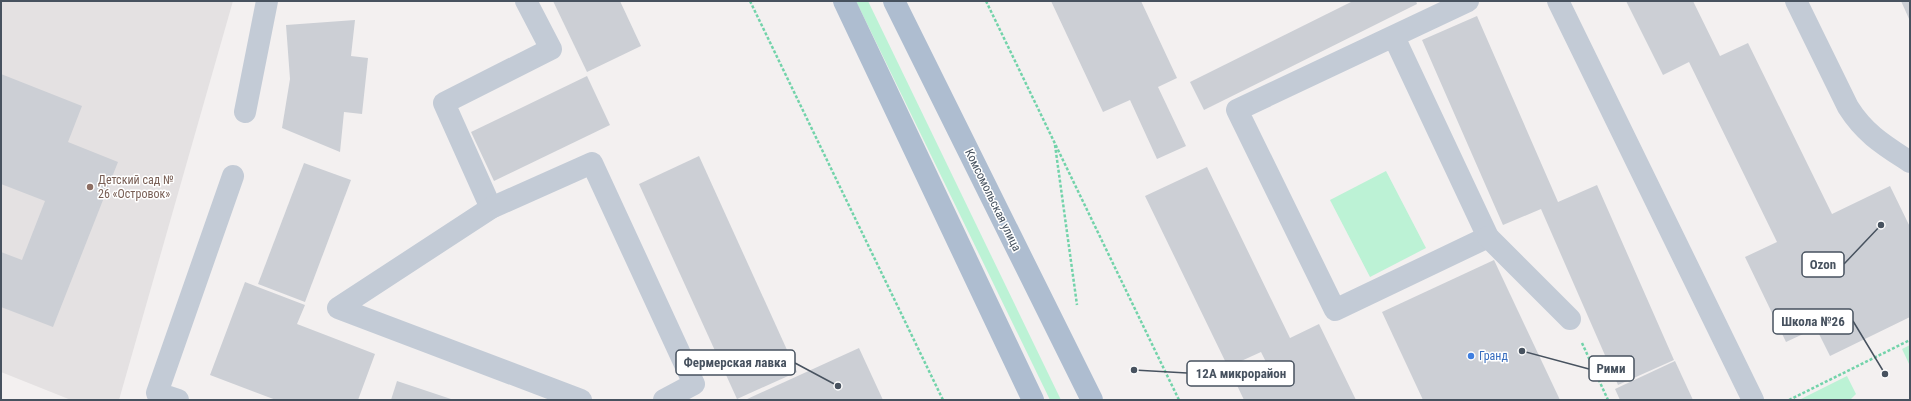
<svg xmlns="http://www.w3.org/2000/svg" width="1911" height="401" viewBox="0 0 1911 401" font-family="'Roboto Condensed',sans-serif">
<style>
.education{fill:#e4e1e2}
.green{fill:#bcf2d5}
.building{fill:#cccfd5}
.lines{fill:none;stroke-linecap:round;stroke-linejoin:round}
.path{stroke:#72d3aa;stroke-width:2.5;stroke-dasharray:3 2;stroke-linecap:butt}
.minor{stroke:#c3cbd6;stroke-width:22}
.major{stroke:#aebdd0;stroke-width:22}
.education-dot{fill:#8d6e63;stroke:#fff;stroke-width:1.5}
.shop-dot{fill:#3f7fe0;stroke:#fff;stroke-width:1.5}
.labels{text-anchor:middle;stroke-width:3;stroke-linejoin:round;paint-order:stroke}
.education-label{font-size:12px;fill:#785e54;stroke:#fff;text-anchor:start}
.street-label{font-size:12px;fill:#47525f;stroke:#fff}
.shop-label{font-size:12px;fill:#366cbe;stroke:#fff;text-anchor:start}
.leader{fill:none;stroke:#47525f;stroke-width:1.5}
.callout-dot{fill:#47525f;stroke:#fff;stroke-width:1.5}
.callout{fill:#fff;stroke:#47525f;stroke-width:1.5}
.callout-label{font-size:13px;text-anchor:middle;font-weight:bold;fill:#47525f}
</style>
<rect width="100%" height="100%" fill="#f3f0f0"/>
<polygon class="education" points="1,1 233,1 119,400 71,400 1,372"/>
<g class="green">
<polygon points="856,1 868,1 1061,400 1050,400"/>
<polygon points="1386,171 1426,248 1370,277 1330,200"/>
<polygon points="1910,345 1910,366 1902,349"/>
<polygon points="1847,376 1856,394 1850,400 1799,400"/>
</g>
<g class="building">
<polygon points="553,1 620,1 641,46 587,72"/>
<polygon points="1051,1 1141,1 1177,78 1158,87 1186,146 1157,159 1130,100 1103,112"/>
<polygon points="1353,1 1416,1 1417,4 1204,110 1190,82"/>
<polygon points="1626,1 1693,1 1720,56 1748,43 1832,214 1890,186 1910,227 1910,317 1830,356 1816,328 1786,342 1745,257 1777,242 1689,62 1663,75"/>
<polygon points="1901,1 1910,1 1910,21"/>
<polygon points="1477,16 1558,202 1597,185 1674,360 1618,385 1541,209 1503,225 1422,40"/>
<polygon points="355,20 351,56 368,58 362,114 344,112 340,152 282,128 290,79 286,25"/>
<polygon points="1,74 82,106 68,142 118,162 53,327 1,307 1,252 22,260 45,201 1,184"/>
<polygon points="587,76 610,125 494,181 471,132"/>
<polygon points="699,156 797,372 737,399 639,184"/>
<polygon points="304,163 351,180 305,302 258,284"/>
<polygon points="1207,167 1290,338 1319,324 1356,400 1244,400 1233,377 1266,362 1261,352 1228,367 1145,196"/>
<polygon points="1494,260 1560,400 1423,400 1382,312"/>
<polygon points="245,282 305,305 297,324 375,354 358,400 276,400 210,375"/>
<polygon points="859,348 883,400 745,400"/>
<polygon points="1675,361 1693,400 1620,400 1615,389"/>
<polygon points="397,381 454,400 391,400"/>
</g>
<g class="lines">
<g class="path">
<polyline points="750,1 943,400"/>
<polyline points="986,1 1179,400"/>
<polyline points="1055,145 1077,305"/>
<polyline points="1582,343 1608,400"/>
<polyline points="1789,400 1910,340"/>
</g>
<g class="minor">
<polyline points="1558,1 1753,400"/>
<path d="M 1796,1 L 1848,107 C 1865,134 1884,145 1910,162"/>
<polyline points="1394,37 1488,237 1335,310 1237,110 1468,1"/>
<polyline points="245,112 267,1"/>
<polyline points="491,208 444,103 551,49 526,1"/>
<polyline points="1488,237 1570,319"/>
<polyline points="178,400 157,393 233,176"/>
<polyline points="581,400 338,308 491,208 592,163 694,384 664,400"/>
</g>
<g class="major">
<polyline points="844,1 1033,400"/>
<polyline points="894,1 1092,400"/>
</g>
</g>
<circle class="education-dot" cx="90" cy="187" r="4"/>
<circle class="shop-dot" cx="1471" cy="356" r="4"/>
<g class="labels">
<g class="education-label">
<text x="98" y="184">Детский сад №<tspan x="98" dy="14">26 «Островок»</tspan></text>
</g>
<g class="street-label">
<text transform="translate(993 200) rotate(64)" y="4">Комсомольская улица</text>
</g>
<g class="shop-label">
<text x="1479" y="360">Гранд</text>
</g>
</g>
<path class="leader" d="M1881 225L1844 264M1885 374L1853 321M838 386L795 363M1522 351L1589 369M1134 370L1187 373"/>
<g class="callout-dot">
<circle cx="1881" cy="225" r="4"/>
<circle cx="1885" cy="374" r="4"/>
<circle cx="838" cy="386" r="4"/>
<circle cx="1522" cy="351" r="4"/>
<circle cx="1134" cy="370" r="4"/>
</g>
<g class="callout">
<rect x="1802" y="252" width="42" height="25" rx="4"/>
<rect x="1773" y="309" width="80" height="25" rx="4"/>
<rect x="676" y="350" width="119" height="25" rx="4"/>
<rect x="1589" y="356" width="45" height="25" rx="4"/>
<rect x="1187" y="361" width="107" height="25" rx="4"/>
</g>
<g class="callout-label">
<text x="1823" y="269">Ozon</text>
<text x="1813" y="326">Школа №26</text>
<text x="735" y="367">Фермерская лавка</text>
<text x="1611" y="373">Рими</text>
<text x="1241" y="378">12А микрорайон</text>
</g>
<rect width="1911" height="401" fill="none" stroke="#47525f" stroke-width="4"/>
</svg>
